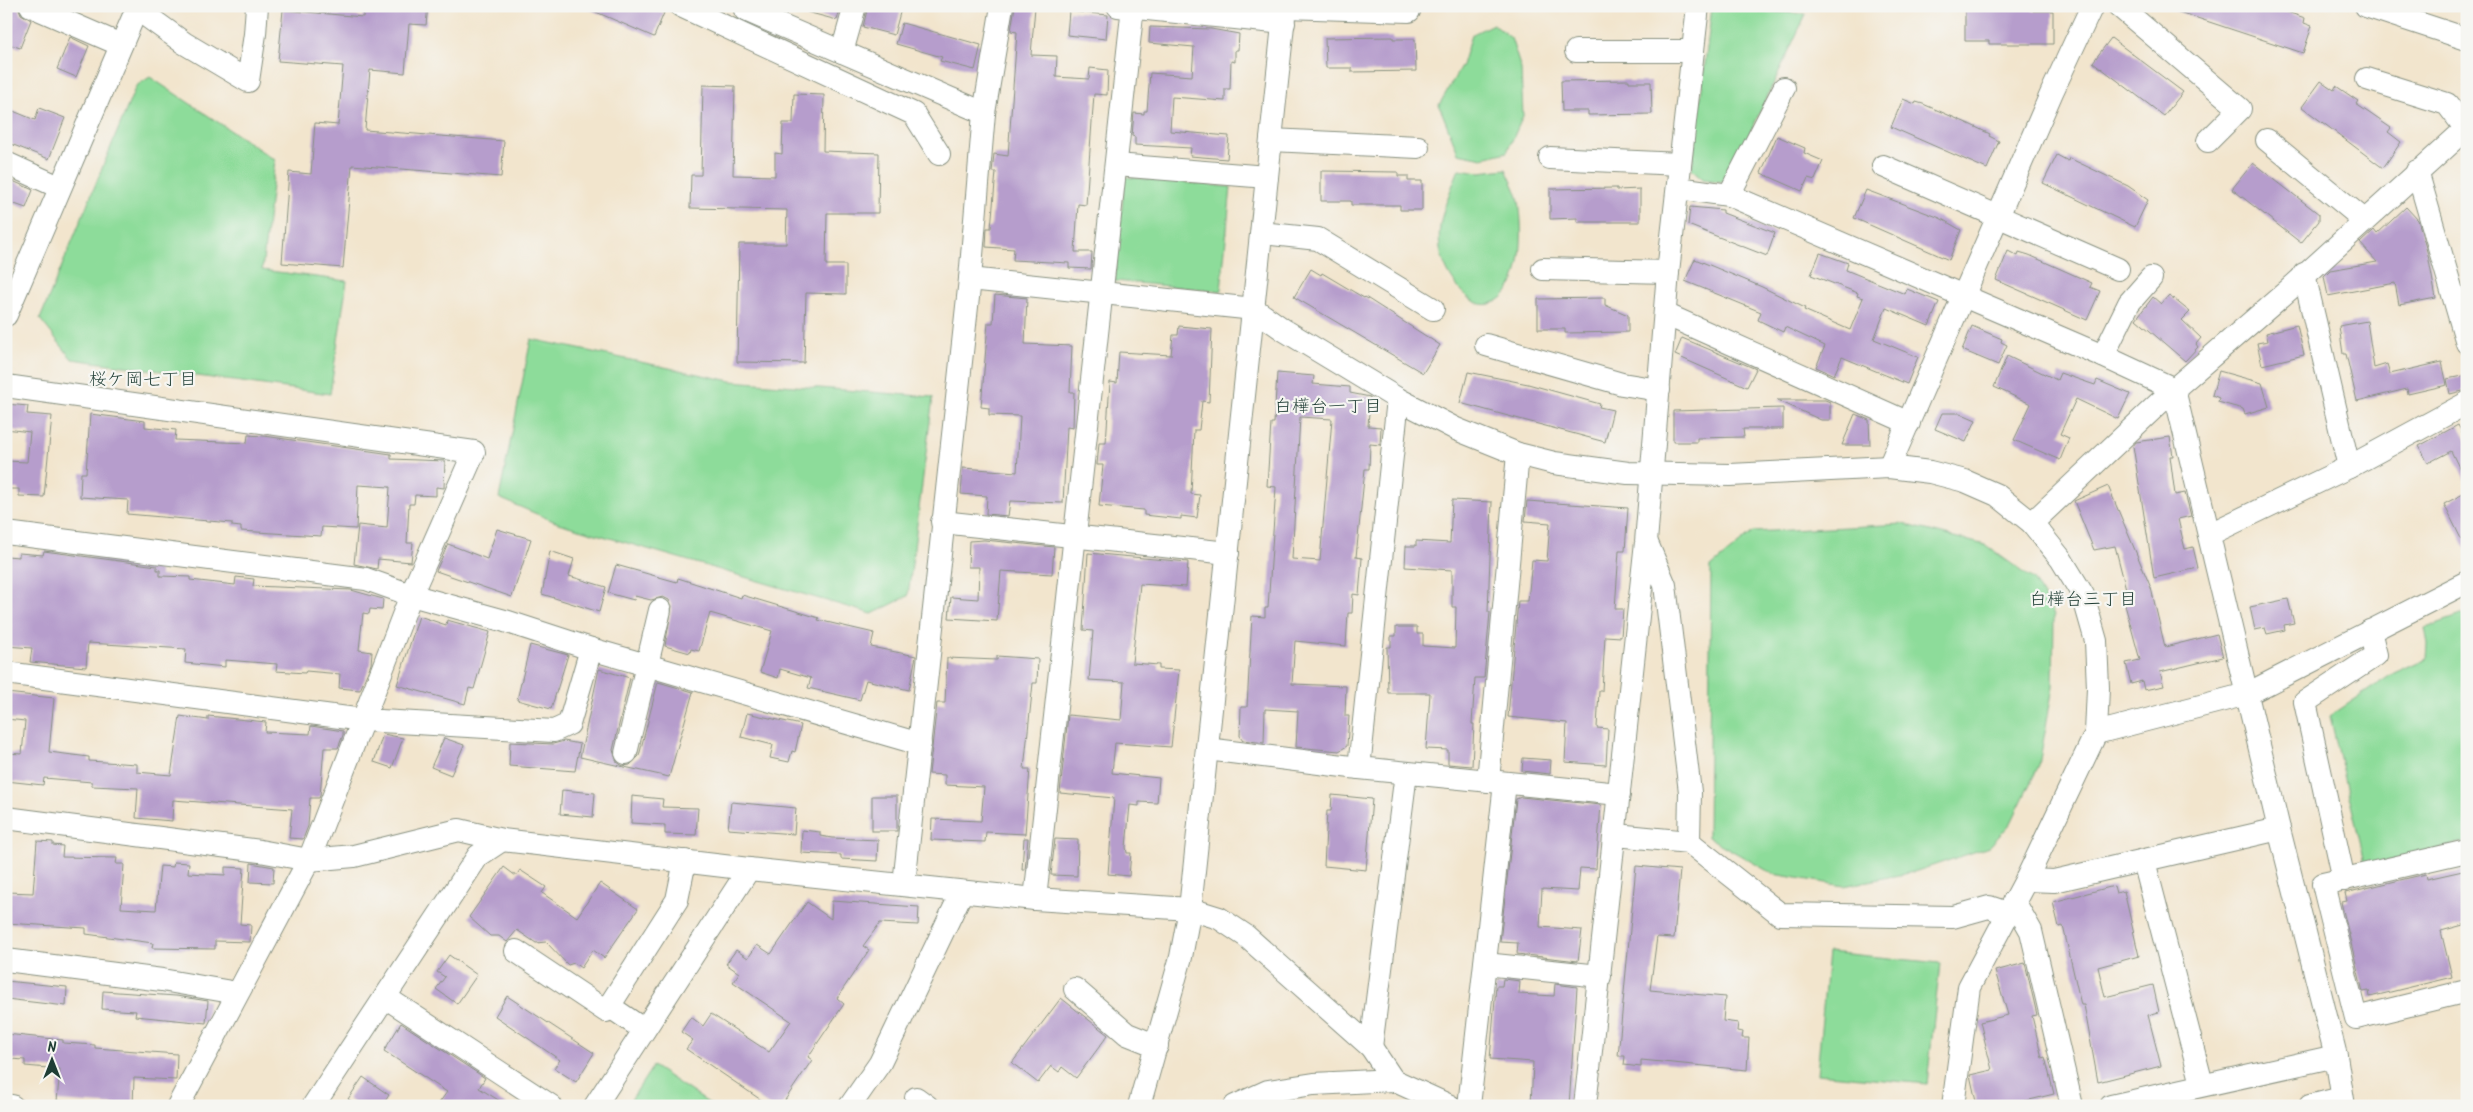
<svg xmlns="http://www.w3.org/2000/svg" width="2473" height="1112" viewBox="0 0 2473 1112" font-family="Kalam,'Klee One',sans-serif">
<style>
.green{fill:#8ddc9a;stroke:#568c67}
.building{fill:#b69dcc;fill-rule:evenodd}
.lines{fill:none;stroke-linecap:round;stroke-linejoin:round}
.minor-casing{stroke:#889180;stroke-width:24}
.minor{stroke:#fff;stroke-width:22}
.labels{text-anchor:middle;stroke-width:4.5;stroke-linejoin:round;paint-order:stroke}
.neighbourhood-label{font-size:18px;fill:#1f3d34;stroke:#f6f6f2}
</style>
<rect width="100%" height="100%" fill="#f6f6f2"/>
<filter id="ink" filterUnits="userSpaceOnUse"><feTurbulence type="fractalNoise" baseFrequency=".02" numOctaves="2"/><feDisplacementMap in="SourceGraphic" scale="10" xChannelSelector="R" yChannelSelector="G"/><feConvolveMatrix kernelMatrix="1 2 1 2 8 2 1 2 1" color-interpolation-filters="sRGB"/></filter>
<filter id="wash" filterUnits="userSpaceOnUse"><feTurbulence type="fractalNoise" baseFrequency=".0096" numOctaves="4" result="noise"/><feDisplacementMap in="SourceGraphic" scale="20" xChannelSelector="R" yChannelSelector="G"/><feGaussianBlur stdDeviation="1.12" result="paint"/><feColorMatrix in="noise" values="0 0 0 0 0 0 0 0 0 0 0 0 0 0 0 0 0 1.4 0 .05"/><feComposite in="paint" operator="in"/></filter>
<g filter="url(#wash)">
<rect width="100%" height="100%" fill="#f2e5cd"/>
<g class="green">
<polygon points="1712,7 1806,14 1731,174 1722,182 1703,179 1692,169"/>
<polygon points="1493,24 1511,38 1521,69 1523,116 1507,152 1483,158 1458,153 1439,105 1462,65 1471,35"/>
<polygon points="150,77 275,160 262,270 347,281 330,394 72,359 40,319 136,86"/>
<path d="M 1459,169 L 1480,172 L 1506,169 C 1510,179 1517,191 1519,201 C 1523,228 1526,295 1490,304 C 1479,307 1467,298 1460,290 C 1425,246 1441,215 1459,169 Z"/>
<polygon points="1125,177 1231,187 1221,291 1115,281"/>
<polygon points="531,339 731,381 933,397 908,596 872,614 558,523 499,498"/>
<polygon points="1903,524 1985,545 2033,579 2054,615 2053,687 2039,765 2011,823 1989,847 1914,872 1844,886 1773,874 1708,837 1711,567 1753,532"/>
<polygon points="2467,613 2467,842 2366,867 2330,716 2394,673 2427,658 2428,644 2425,628"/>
<polygon points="1828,952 1940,963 1927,1084 1817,1074"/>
<polygon points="653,1066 713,1106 627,1106"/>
</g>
<g id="blocks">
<g class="building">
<polygon points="6,6 18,6 21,14 31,20 20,48 6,43"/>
<polygon points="364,6 428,6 426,25 409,24 405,73 370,70 365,130 504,141 501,177 352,165 343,268 282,263 289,172 311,174 315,123 338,125 343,66 278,61 283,10 363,17"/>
<polygon points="582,6 649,6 664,13 654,37"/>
<polygon points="808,6 841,6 837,20 807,12"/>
<polygon points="868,6 891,6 901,9 894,35 863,27"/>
<polygon points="1015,6 1035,7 1031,55 1057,56 1056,77 1089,79 1090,68 1108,70 1107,95 1094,94 1086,205 1078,204 1075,252 1092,252 1091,269 1069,268 1069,263 1013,260 1014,249 986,247 987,228 991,228 996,172 992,172 994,154 1008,156 1017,32 1011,31"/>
<polygon points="2171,6 2269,6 2305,18 2304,23 2312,26 2303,53 2170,9"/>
<polygon points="1965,9 2033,9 2033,11 2053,11 2053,44 1989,44 1989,41 1965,41"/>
<polygon points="1069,11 1108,15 1106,39 1067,35"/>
<polygon points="902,23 981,45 975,70 940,61 942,57 896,44"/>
<polygon points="1150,27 1211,29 1239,34 1238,50 1235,50 1235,62 1231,61 1230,89 1225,89 1225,101 1172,97 1170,131 1229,136 1227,159 1190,156 1191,148 1135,145 1135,137 1132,136 1134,113 1144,114 1144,111 1147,111 1150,73 1192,76 1194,47 1149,43"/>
<polygon points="70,37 89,46 76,77 57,69"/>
<polygon points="1393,37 1393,39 1415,39 1416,71 1352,72 1352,68 1326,68 1325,38"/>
<polygon points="2111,38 2183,92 2164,116 2093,62"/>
<polygon points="1629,80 1629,82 1651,82 1652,114 1588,115 1588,111 1562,111 1561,81"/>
<polygon points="2321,81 2334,90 2336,86 2358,101 2356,104 2391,128 2388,132 2401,142 2383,168 2302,107"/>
<polygon points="703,85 735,86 733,175 775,176 775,153 782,154 783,123 793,123 794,94 824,95 823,151 879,153 878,213 827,213 826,265 846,265 846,294 806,293 804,363 737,362 739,244 786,244 787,210 690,208 691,175 701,175"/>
<polygon points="1903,99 1915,104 1916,102 1923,104 1969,124 1990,134 1989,136 1999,141 1987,169 1891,127"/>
<polygon points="6,108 35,120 39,108 65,118 49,159 6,142"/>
<polygon points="1777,136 1805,148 1804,153 1823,161 1815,180 1808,178 1802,191 1761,173"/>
<polygon points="2057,155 2068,161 2069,158 2128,186 2148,200 2135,227 2043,183"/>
<polygon points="2253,163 2319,214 2319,221 2301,243 2232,189"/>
<polygon points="1321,171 1398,172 1398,176 1408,176 1408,181 1422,181 1422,210 1400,210 1400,205 1351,205 1351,201 1321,201"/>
<polygon points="6,178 33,190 26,208 6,201"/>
<polygon points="1617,188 1617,190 1640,189 1640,222 1577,222 1577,218 1550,219 1550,189"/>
<polygon points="1866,190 1940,218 1961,230 1949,260 1854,218"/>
<polygon points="1690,207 1723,210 1723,213 1775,233 1767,256 1688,225"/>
<polygon points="2406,207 2418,220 2428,255 2436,298 2399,305 2395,283 2328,296 2324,276 2330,270 2377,262 2360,243 2374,230 2377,234"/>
<polygon points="2008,251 2018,256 2019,252 2029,255 2092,283 2090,287 2100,291 2087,320 1996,280"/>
<polygon points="1820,253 1848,263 1846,270 1905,294 1907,289 1939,302 1929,326 1886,308 1874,339 1918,357 1907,384 1842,357 1834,375 1816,367 1825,346 1785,327 1783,332 1758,320 1761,312 1685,281 1695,259 1762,287 1805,308 1804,310 1850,330 1863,298 1857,296 1858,293 1811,275"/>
<polygon points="1311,269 1321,275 1322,273 1364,298 1365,297 1440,345 1423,373 1294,297"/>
<polygon points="995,295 1027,298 1025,344 1072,346 1070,392 1074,392 1073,428 1067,427 1063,503 1010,501 1008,516 986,514 987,496 961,494 963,468 1017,472 1020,416 989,415 989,408 981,407 988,323 993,323"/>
<polygon points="2169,295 2190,312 2182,320 2201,338 2196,344 2198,347 2185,361 2136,319 2153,297 2161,304"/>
<polygon points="1605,298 1605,305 1628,315 1628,332 1565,333 1565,329 1538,329 1538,299"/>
<polygon points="2367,321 2374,368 2387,364 2390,374 2442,362 2447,385 2408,394 2407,389 2357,401 2346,354 2343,354 2339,326"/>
<polygon points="2297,325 2304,355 2262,365 2257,343 2268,341 2266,333"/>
<polygon points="1179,326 1212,329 1209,402 1202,401 1199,430 1194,430 1191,494 1200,495 1197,518 1181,516 1181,519 1144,515 1144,510 1099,506 1103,465 1097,465 1099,443 1106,443 1110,382 1117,383 1119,352 1171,355 1173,335 1178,335"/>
<polygon points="1972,326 2002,339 2001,342 2007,345 1998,365 1962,350"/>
<polygon points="1682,338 1756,369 1747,387 1675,355"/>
<polygon points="2007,356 2057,380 2060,373 2095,385 2097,380 2130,394 2118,419 2076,399 2060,434 2069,438 2060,460 2014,440 2031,404 1994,387"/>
<polygon points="2219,371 2262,383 2269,407 2245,414 2243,409 2218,402 2219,398 2212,395"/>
<polygon points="1468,372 1528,384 1600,404 1599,407 1613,410 1605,442 1460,403"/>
<path d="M 1277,373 L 1314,376 L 1313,384 L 1350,387 L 1350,393 L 1370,397 L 1368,426 L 1381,427 L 1380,445 L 1370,444 L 1369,469 L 1365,469 L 1356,557 L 1362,558 L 1359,595 L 1353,594 L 1352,613 L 1348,613 L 1346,646 L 1295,641 L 1292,684 L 1346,686 L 1345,716 L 1349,716 L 1347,746 L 1339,751 L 1296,747 L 1298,711 L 1265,709 L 1264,743 L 1243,740 L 1240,736 L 1241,707 L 1247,707 L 1252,616 L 1265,617 L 1265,608 L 1268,608 L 1276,487 L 1267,486 L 1271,423 L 1274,423 ZM 1300,417 L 1332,419 L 1320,561 L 1292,559 Z"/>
<polygon points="2467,375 2467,390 2450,394 2447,379"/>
<polygon points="1777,400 1825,400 1830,402 1830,420 1821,420"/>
<polygon points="6,404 28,406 27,414 52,416 44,497 19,496 19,489 6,489 6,461 27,462 30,432 6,429"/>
<polygon points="1783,408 1783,429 1743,429 1744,437 1697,438 1697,442 1673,442 1673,411"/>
<polygon points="1942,413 1960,413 1976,420 1966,442 1935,429"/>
<polygon points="90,414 145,421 145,427 176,430 175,440 247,443 248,435 264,436 391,454 391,459 445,461 444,488 436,487 436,496 415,495 414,504 409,504 407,543 413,543 411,562 378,559 377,569 354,564 358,525 387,528 390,487 358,485 356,529 322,527 321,536 241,531 241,527 232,526 232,523 127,514 128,500 80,497 81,473 86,473"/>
<polygon points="1855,414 1869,420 1870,445 1842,445"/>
<polygon points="2458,425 2467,441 2467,484 2451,451 2428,463 2419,446"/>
<polygon points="2170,437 2173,456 2170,456 2175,495 2185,493 2191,516 2178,519 2185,549 2193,547 2198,568 2154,578 2133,446 2136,442"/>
<polygon points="2108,486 2151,588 2165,647 2217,634 2223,657 2160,672 2164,686 2144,690 2142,681 2131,684 2126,663 2140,660 2122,594 2127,593 2115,546 2094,550 2074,501"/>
<polygon points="2467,492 2467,551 2444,504"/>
<polygon points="1452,500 1492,502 1488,612 1490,612 1484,678 1475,678 1472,724 1474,724 1472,766 1448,764 1448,750 1426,749 1430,693 1388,693 1387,647 1391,647 1391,636 1396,636 1396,627 1417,627 1417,634 1423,634 1423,646 1455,648 1456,607 1452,607 1452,570 1405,567 1406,546 1416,546 1416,541 1450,543"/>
<polygon points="1527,501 1628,508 1625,551 1619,551 1615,609 1623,609 1621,637 1605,636 1602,691 1599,691 1597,728 1608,729 1606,765 1565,762 1567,723 1508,717 1518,601 1528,601 1532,560 1547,561 1550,523 1525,521"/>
<polygon points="497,529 531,539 512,597 436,571 448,544 487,559"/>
<polygon points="984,540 1054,547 1052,574 1001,571 997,621 949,618 951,597 978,599 979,567 968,567 969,541"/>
<polygon points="44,551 157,566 157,570 160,570 160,576 190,577 190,580 235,585 236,577 254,579 253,586 351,590 383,599 382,610 370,609 369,614 363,613 359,650 372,652 371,664 360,690 339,688 340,674 306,671 305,673 276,671 277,664 225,660 225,667 185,663 186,649 88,643 86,667 30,662 32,648 6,646 6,556 19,557 19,553 43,555"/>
<polygon points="550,551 574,559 569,576 606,587 599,612 542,594"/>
<polygon points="1088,553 1188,562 1186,587 1140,584 1132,663 1159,665 1159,669 1179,670 1171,747 1115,743 1112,773 1159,778 1157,803 1139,802 1139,806 1130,805 1126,847 1127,853 1131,853 1129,876 1108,874 1114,798 1060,793 1068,715 1121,720 1124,682 1089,680 1093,631 1083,630"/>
<polygon points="616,565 677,582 678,578 741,598 742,595 819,618 818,620 874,633 871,647 916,656 909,690 866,680 860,700 808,688 811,678 780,669 778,678 760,672 772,631 710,613 699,651 691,649 690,653 665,646 672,606 669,600 663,597 651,600 635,596 634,600 608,593"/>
<polygon points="2288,599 2294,623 2284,625 2285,630 2267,634 2265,628 2255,630 2250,607"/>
<polygon points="419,616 446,625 447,620 490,632 474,689 469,688 465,704 397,685"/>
<polygon points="530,645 568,655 551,709 517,700"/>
<polygon points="997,656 1038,659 1037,683 1033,683 1024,769 1030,769 1025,834 986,832 985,842 931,840 932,819 981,821 984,787 945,785 945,775 929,774 937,703 945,703 947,658 997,660"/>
<polygon points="599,669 630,678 613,750 617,762 623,766 630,765 639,756 658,682 693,692 669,777 580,757"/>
<polygon points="6,693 54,698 49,752 89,757 89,761 137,764 137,772 171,775 180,716 208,720 208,716 266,722 265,732 310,734 311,726 343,731 343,735 338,748 324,748 320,796 319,798 310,798 308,826 303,839 289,838 292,809 173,800 172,821 136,818 138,788 92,786 92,782 44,778 43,785 6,781 6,753 22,754 25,721 6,719"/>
<polygon points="747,713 801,725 795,752 792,751 789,762 770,758 773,745 741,737"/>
<polygon points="383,734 403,738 392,768 374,762"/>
<polygon points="444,738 464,745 451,775 431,767"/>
<polygon points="564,741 580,744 575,771 509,766 510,742 553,744"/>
<polygon points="1523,758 1551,760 1550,774 1522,771"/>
<polygon points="562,790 595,793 593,817 560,814"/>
<polygon points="1332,795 1372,799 1366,870 1324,866 1327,811 1331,811"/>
<polygon points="632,796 663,799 662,807 698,808 696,835 665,834 665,825 631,823"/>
<rect x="872" y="796" width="25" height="35"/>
<polygon points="1521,797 1601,805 1596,869 1580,868 1578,891 1542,889 1540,927 1582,930 1578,961 1517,954 1518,943 1500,942 1516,799"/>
<polygon points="731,802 796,808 794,834 728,829"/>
<polygon points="802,830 820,832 820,836 832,838 878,840 877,861 841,859 841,855 801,853"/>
<polygon points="1024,838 1028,838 1025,870 1022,870"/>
<polygon points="1055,839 1078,840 1077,876 1051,875"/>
<polygon points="37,841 53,842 53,845 63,846 62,857 117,858 116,864 124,864 121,908 156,910 160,866 173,867 174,862 189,863 188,873 225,875 225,867 244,868 240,924 251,925 250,942 215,941 215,949 152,948 153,943 86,934 86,928 6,923 6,892 33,893"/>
<polygon points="251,863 274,867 273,883 250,882"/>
<polygon points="1636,866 1680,870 1674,938 1657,937 1650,990 1725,997 1723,1021 1738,1023 1737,1031 1743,1032 1742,1038 1749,1038 1747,1070 1641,1060 1641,1067 1624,1065 1625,1056 1618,1056"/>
<polygon points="504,867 516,876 520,870 546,887 542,893 577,917 600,883 638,909 604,958 593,950 581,968 574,963 568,965 546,942 536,943 517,930 507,942 499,936 490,936 469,917"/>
<polygon points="2467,870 2467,924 2441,931 2452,977 2370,997 2369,991 2363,992 2341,902 2347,901 2345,893 2426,874 2427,879"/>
<polygon points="2114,886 2116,893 2124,891 2139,956 2098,967 2105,997 2153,985 2159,1012 2148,1015 2161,1066 2098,1082 2084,1005 2081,1005 2063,926 2059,927 2053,902"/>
<polygon points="832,901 919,907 918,925 880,923 863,946 869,950 837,998 844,1004 808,1057 812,1060 781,1106 770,1106 686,1049 693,1040 681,1032 691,1017 703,1026 711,1014 769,1052 791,1021 733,982 739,973 726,964 736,950 748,958 757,945 771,954 807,902 831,919"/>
<polygon points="449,955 477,975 457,1004 436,989 445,977 437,972"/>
<polygon points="2025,963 2037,1015 2032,1016 2042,1058 2045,1057 2054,1094 2005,1106 1977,1106 1970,1075 1992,1070 1980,1022 2008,1015 1995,971"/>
<polygon points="1503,979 1520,981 1519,994 1554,996 1555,984 1577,987 1569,1106 1531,1106 1533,1062 1490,1059 1496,986 1502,986"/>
<polygon points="6,981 67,987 66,1006 6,999"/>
<polygon points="103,991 176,996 208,1001 206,1023 135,1016 136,1011 102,1009"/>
<polygon points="507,996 594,1053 576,1082 554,1068 560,1060 495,1016"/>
<polygon points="1061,998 1108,1035 1076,1078 1062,1067 1059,1072 1051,1066 1038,1083 1012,1063"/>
<polygon points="401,1023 485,1078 479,1088 508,1106 437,1106 447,1092 384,1051"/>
<polygon points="6,1034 63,1040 63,1043 95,1045 95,1048 177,1054 176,1080 134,1078 133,1106 57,1101 60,1069 25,1066 25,1060 10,1059 11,1053 6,1052"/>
<polygon points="363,1077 389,1095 382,1106 358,1106 348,1099"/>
</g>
</g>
</g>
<g filter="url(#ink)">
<use href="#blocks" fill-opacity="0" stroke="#889180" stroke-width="1"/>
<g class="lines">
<defs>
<g id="minor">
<polyline points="31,6 121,45"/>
<polyline points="681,6 914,114 939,154"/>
<polyline points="746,6 745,10 984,113"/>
<polyline points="1118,6 1284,23"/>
<polyline points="1285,6 1190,909 1219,918 1246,936 1371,1047 1393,1080 1450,1106"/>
<polyline points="2119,6 2240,109 2208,141"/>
<polyline points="2366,6 2467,39"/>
<polyline points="1285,7 1409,11"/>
<polyline points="137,9 184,43 248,81 255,34 257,6"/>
<polyline points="1576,51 1693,51"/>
<polyline points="842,52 855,6"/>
<polyline points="2367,79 2447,104 2466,129"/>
<polyline points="1271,140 1418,147"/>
<polyline points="2267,140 2364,220"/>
<polyline points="1550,158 1680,164"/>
<polyline points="6,163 59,187"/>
<polyline points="1116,165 1267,177"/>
<polyline points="1883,166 2118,269"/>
<polyline points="2417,171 2467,343"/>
<polyline points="1678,188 1729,195 2103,356 2174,389 2279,829 2336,1056 2344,1106"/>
<polyline points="1729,195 1784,88"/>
<polyline points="1262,233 1318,239 1433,309"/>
<polyline points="1543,269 1668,272"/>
<polyline points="2304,274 2349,467"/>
<polyline points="970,279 1254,309 1284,330 1398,399 1456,429 1518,454 1554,463 1628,473 1730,475 1889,467 1930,472 1965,481 1997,495 2032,523 2061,559 2083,595 2096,641 2098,688 2096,733 2026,880 1969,987 1953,1106"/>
<polyline points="1665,314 1909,423"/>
<polyline points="6,315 138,6"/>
<polyline points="1486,345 1622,384 1659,390"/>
<polyline points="2103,356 2129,303 2151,278"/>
<polyline points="6,386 474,452 411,595 309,860 178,1106"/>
<polyline points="1398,399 1359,768 1619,794"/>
<polyline points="1889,467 2052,92 2092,6"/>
<polyline points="942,522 1228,553"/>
<polyline points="2032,523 2174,389 2292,287 2467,128"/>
<polyline points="6,533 366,579 411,595 505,621 591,649 920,744"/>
<polyline points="2210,534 2349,467 2467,403"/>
<polyline points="6,673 363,720 554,731 569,724 591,649"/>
<polyline points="2096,733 2247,694 2467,582"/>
<polyline points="1207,749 1359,768"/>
<polyline points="626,753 660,610"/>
<polyline points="1488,781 1518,454"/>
<polyline points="6,818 260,851 309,860 354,856 459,830 502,840 749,869 1035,899 1190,909 1181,957 1139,1106"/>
<polyline points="1616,835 1689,842 1690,792 1665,585 1647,543"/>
<polyline points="1689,842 1780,914 1953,917 1989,907 2007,913"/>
<polyline points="2467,851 2323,884 2356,1018 2467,991"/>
<polyline points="2144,861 2202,1084"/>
<polyline points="2026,880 2054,881 2279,829"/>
<polyline points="2344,880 2305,702 2376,655 2370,631"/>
<polyline points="904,884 970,279 984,113 1002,6"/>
<polyline points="1035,899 1133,6"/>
<polyline points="2014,901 2031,931 2072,1106"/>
<polyline points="516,951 606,1011 677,900 685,861"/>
<polyline points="6,960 162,980 237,993"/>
<polyline points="1485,964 1600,976"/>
<polyline points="1075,989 1127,1034 1157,1046"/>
<polyline points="385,997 551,1106"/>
<polyline points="609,1006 644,1030"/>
<polyline points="1371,1047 1406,773"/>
<polyline points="916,1098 927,1106"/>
<polyline points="6,1105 12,1106"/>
<polyline points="313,1106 478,856 502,840"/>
<polyline points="595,1106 749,869"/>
<polyline points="850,1106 880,1063 962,892"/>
<polyline points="1235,1106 1268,1091 1314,1084 1393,1080"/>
<polyline points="1469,1106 1505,783"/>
<polyline points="1585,1106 1646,542 1668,272 1698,6"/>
<polyline points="2111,1106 2336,1056"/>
<polyline points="2310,1106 2342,1098"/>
</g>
</defs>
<use href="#minor" class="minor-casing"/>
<use href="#minor" class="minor"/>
</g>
</g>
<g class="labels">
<g class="neighbourhood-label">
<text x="143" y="385">桜ケ岡七丁目</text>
<text x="1328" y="412">白樺台一丁目</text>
<text x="2083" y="605">白樺台三丁目</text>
</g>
</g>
<rect width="2473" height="1112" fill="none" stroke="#f6f6f2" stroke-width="25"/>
<g transform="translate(52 1060)" stroke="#f6f6f2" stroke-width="4" paint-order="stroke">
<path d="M0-4L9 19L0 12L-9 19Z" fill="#1f3d34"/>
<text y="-8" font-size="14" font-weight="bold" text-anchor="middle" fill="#1f3d34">N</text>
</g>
</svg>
